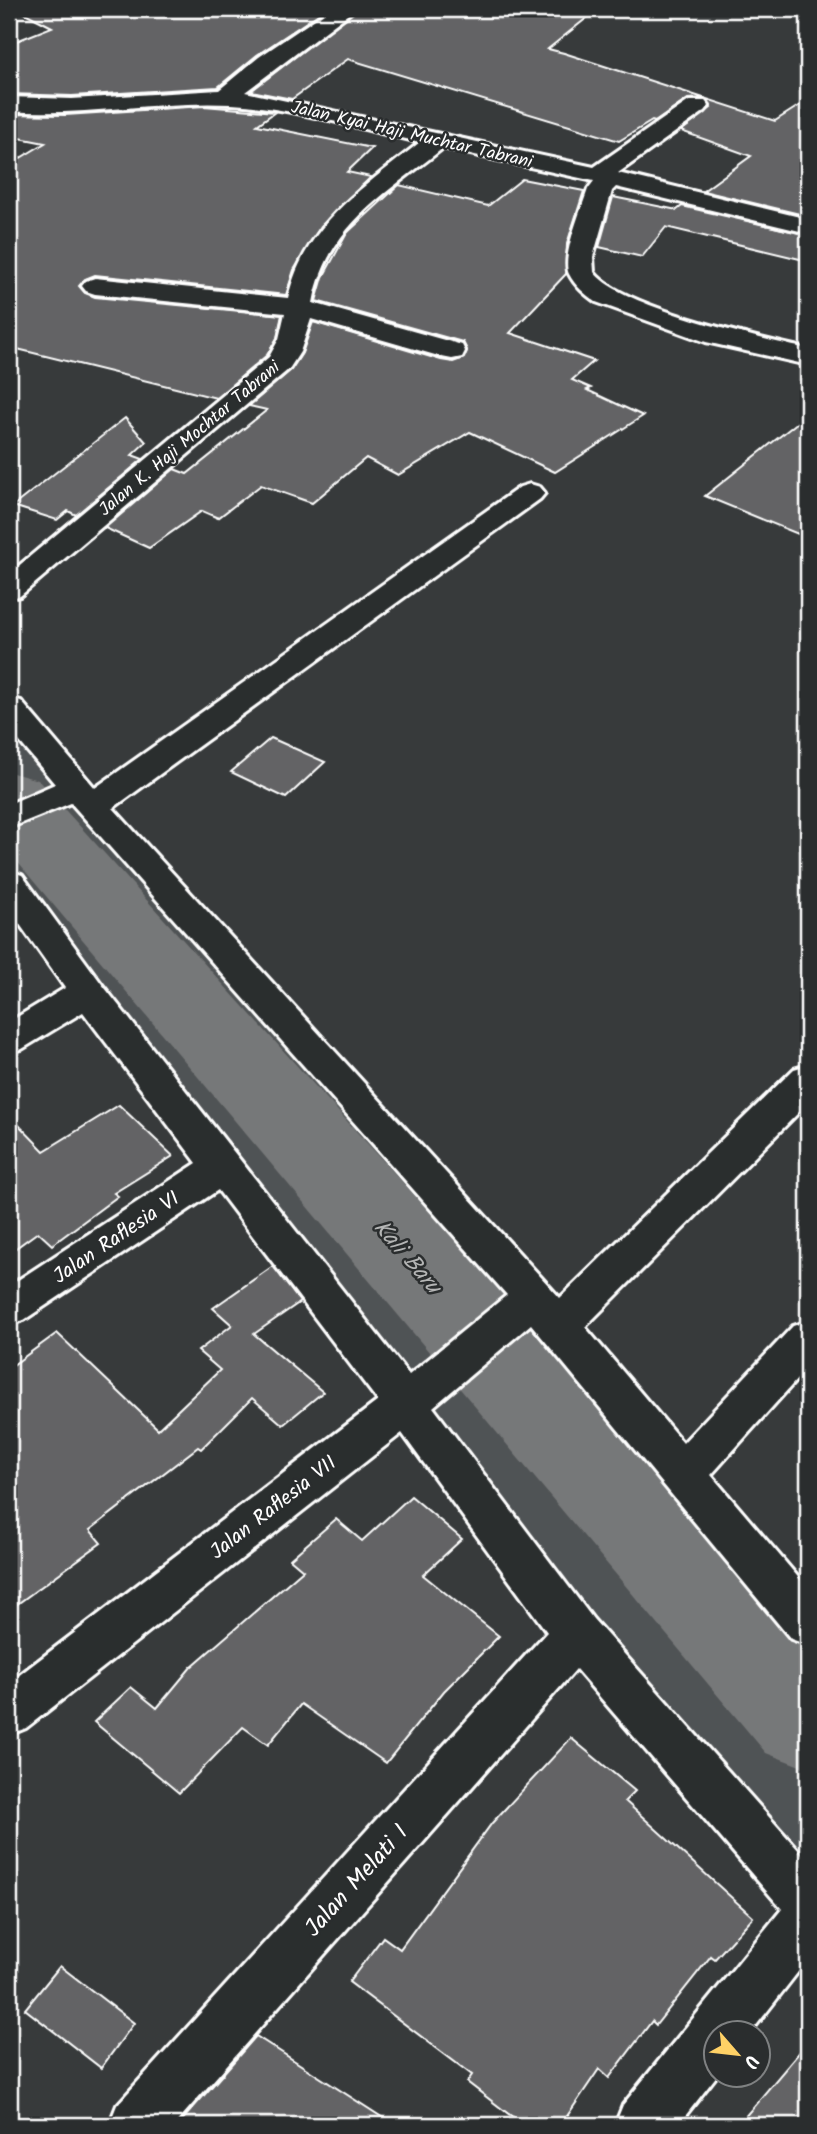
<svg xmlns="http://www.w3.org/2000/svg" width="817" height="2134" viewBox="0 0 817 2134" font-family="Kalam,sans-serif">
<style>
.green{fill:#505354;stroke:#a8a9aa;stroke-width:2}
.lines{fill:none;stroke-linecap:round;stroke-linejoin:round}
.river{fill:#767879;fill-rule:evenodd}
.building{fill:#636465;stroke:#fff;stroke-width:2}
.minor-casing{stroke:#fff;stroke-width:6}
.minor{fill:#2a2d2e;fill-rule:evenodd}
.labels{text-anchor:middle;stroke-width:5;stroke-linejoin:round;paint-order:stroke}
.far-street-label{font-size:18px;fill:#fff;stroke:#2a2d2e}
.street-label{font-size:21px;fill:#fff;stroke:#2a2d2e}
.water-label{font-size:23px;font-style:italic;fill:#b4b5b5;stroke:#2a2d2e}
.near-street-label{font-size:24px;fill:#fff;stroke:#2a2d2e}
</style>
<rect width="100%" height="100%" fill="#373a3b"/>
<filter id="ink" filterUnits="userSpaceOnUse"><feTurbulence type="fractalNoise" baseFrequency=".0143" numOctaves="2"/><feDisplacementMap in="SourceGraphic" scale="14" xChannelSelector="R" yChannelSelector="G"/><feConvolveMatrix kernelMatrix="1 2 1 2 8 2 1 2 1" color-interpolation-filters="sRGB"/></filter>
<g filter="url(#ink)">
<polygon class="green" points="9,708 76,788 557,1327 808,1624 808,1872 586,1622 95,988 9,867"/>
<g class="lines">
<polygon class="river" points="9,772 38,780 808,1630 808,1769 766,1753 9,852"/>
</g>
<g class="building">
<polygon points="17,9 326,9 257,55 218,87 72,96 9,94 9,44 52,27"/>
<polygon points="357,9 598,9 548,49 564,53 775,121 808,100 808,216 703,191 751,156 681,131 711,108 705,98 688,99 655,122 652,121 619,141 348,59 292,99 251,91"/>
<polygon points="204,106 275,112 257,125 372,148 347,172 371,177 321,226 294,270 286,295 95,275 85,279 79,286 85,293 95,297 282,315 277,338 267,355 216,398 9,347 9,165 45,143 9,136 9,114 65,115"/>
<polygon points="522,179 584,191 567,244 566,274 510,333 594,361 572,380 591,388 587,390 643,416 555,472 470,432 398,475 366,458 312,503 261,485 218,518 202,511 149,548 105,528 174,469 187,474 267,410 249,406 291,370 302,353 313,322 441,360 453,362 464,358 467,350 463,342 316,301 323,277 347,233 399,185 488,206"/>
<polygon points="613,197 677,210 682,206 808,235 808,261 666,227 642,257 599,247"/>
<polygon points="808,414 808,538 705,496"/>
<polygon points="125,418 146,442 132,455 143,459 76,515 68,511 57,520 13,506"/>
<polygon points="271,738 325,762 286,798 231,772"/>
<polygon points="119,1105 173,1156 114,1193 118,1196 52,1245 38,1232 9,1253 9,1115 44,1151"/>
<polygon points="273,1266 300,1302 254,1334 323,1392 283,1425 252,1398 201,1449 198,1447 90,1530 101,1543 9,1610 9,1368 57,1333 158,1429 220,1370 198,1351 232,1325 213,1308"/>
<polygon points="411,1496 462,1539 423,1575 499,1636 444,1691 386,1763 301,1704 268,1745 243,1727 179,1793 94,1722 131,1687 157,1708 191,1667 303,1570 290,1559 336,1519 362,1541"/>
<polygon points="571,1738 635,1791 625,1801 753,1917 715,1959 711,1956 656,2025 652,2021 609,2078 599,2069 561,2125 523,2125 467,2082 472,2075 349,1982 383,1937 400,1949 492,1823"/>
<polygon points="60,1966 134,2023 101,2068 25,2009"/>
<polygon points="256,2036 394,2125 178,2125"/>
<polygon points="808,2042 808,2125 738,2125"/>
</g>
<g class="lines">
<defs>
<g id="minor">
<path d="M 330,9 L 355,9 L 245,92 L 594,167 L 689,101 L 705,101 L 709,106 L 705,111 L 618,173 L 808,219 L 808,233 L 616,187 L 612,191 L 593,257 L 594,272 C 619,307 763,339 808,349 L 808,365 L 706,342 L 596,302 C 585,294 575,286 569,274 C 561,257 582,208 588,189 L 594,181 L 443,148 C 386,194 327,225 313,303 L 462,345 L 465,351 L 462,357 L 452,359 L 442,357 L 311,319 L 300,352 L 289,369 L 20,596 L 9,598 L 9,574 L 269,357 L 279,339 L 285,313 L 95,294 L 86,291 L 82,286 L 86,281 L 95,278 L 288,298 C 305,223 365,187 420,142 C 359,129 295,108 232,104 C 158,100 84,117 9,111 L 9,97 L 72,99 L 219,90 L 259,57 Z"/>
<polygon points="530,484 540,487 545,493 540,499 113,808 560,1298 794,1069 808,1065 808,1103 585,1327 683,1443 793,1326 808,1321 808,1367 711,1475 808,1589 808,1645 791,1639 531,1324 433,1407 593,1619 808,1861 808,1959 751,2032 716,2032 716,2074 718,2074 678,2125 615,2125 623,2105 782,1909 576,1669 174,2125 109,2125 117,2105 547,1632 402,1433 26,1728 9,1735 9,1683 378,1401 218,1190 24,1320 9,1325 9,1286 197,1163 83,1012 22,1049 9,1053 9,1022 65,988 9,909 9,871 22,875 101,983 409,1375 507,1295 71,803 9,828 9,804 55,784 9,729 9,698 21,701 95,788 520,487"/>
</g>
</defs>
<use href="#minor" class="minor-casing"/>
<use href="#minor" class="minor"/>
</g>
</g>
<g class="labels">
<g class="far-street-label">
<text transform="translate(412 134) rotate(13)" y="6">Jalan Kyai Haji Muchtar Tabrani</text>
<text transform="translate(189 438) rotate(-40)" y="6">Jalan K. Haji Mochtar Tabrani</text>
</g>
<g class="street-label">
<text transform="translate(116 1237) rotate(-34)" y="7">Jalan Raflesia VI</text>
<text transform="translate(273 1507) rotate(-38)" y="7">Jalan Raflesia VII</text>
</g>
<g class="water-label">
<text transform="translate(408 1256) rotate(49)" y="8">Kali Baru</text>
</g>
<g class="near-street-label">
<text transform="translate(356 1880) rotate(-48)" y="8">Jalan Melati I</text>
</g>
</g>
<rect width="817" height="2134" fill="none" stroke="#2a2d2e" stroke-width="35"/>
<rect x="18" y="18" width="782" height="2099" fill="none" stroke="#fff" stroke-width="2.5" filter="url(#ink)"/>
<g transform="translate(737 2054) rotate(118)"><circle r="33" fill="#2a2d2e" stroke="#7f8182" stroke-width="2"/>
<path d="M0-5L12 26L0 18L-12 26Z" fill="#ffd166"/>
<text y="-10" font-size="19" font-weight="bold" text-anchor="middle" fill="#ffffff">U</text>
</g>
</svg>
